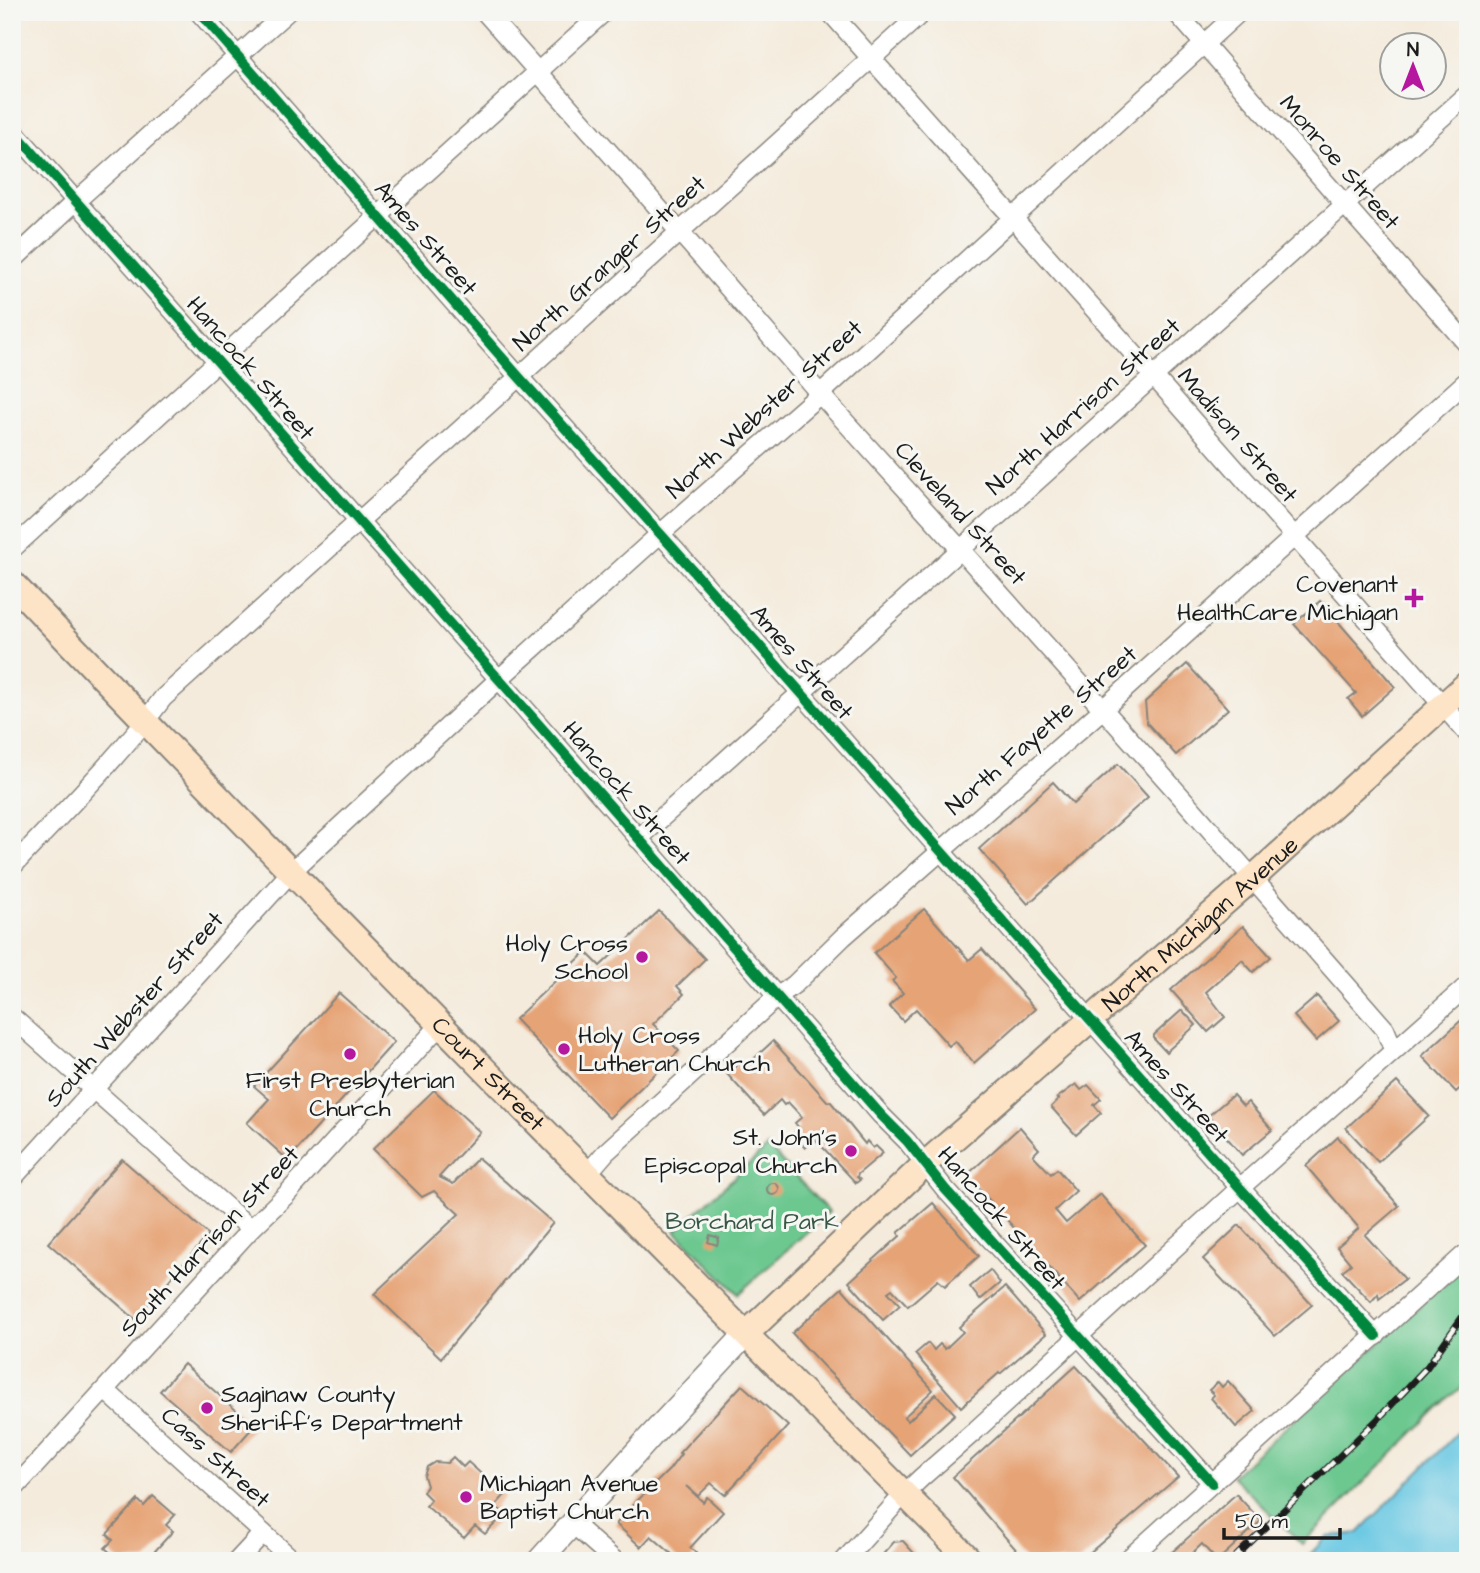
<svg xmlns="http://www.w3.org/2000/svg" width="1480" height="1573" viewBox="0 0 1480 1573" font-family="'Architects Daughter',sans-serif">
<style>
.green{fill:#6dc890;stroke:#447256;stroke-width:2}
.water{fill:#64c6e2;stroke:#40717f;stroke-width:2}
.building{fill:#e6a375}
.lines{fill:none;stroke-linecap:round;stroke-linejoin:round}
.minor-casing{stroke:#88847c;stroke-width:21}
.tertiary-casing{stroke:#88847c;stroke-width:26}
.secondary-casing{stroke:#88847c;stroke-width:28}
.minor{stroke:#fff;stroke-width:18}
.tertiary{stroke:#fff;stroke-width:23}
.secondary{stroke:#fee4c6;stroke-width:24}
.rail-casing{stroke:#1c1c1c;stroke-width:7}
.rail{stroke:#f6f6f2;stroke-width:4.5;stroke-dasharray:13;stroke-linecap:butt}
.cycleway-casing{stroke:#f6f6f2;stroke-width:15}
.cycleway{stroke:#00873e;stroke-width:10}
.poi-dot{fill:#b5179e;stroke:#f6f6f2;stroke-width:2.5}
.labels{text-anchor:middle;stroke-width:6;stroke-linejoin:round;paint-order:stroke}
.street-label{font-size:24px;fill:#1c1c1c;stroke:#f6f6f2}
.poi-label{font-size:24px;fill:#1c1c1c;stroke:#f6f6f2;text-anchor:end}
.park-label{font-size:24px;fill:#385845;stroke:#f6f6f2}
</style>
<rect width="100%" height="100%" fill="#f6f6f2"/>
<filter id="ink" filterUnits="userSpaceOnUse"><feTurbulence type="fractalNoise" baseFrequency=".0143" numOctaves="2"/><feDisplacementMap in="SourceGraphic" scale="14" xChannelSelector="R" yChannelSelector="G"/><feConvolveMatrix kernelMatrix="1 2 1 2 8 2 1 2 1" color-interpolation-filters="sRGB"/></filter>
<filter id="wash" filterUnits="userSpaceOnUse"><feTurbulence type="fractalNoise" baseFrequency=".00686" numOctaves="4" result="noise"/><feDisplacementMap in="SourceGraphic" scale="28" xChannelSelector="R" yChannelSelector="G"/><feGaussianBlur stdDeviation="1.57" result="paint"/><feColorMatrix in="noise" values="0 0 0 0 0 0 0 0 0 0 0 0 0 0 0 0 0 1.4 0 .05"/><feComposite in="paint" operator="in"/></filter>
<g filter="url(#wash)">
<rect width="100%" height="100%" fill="#f4ebdc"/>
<g class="green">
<polygon points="768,1147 829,1212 738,1294 675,1231"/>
<polygon points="1468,1262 1468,1381 1461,1388 1449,1397 1302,1544 1232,1476"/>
</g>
<polygon class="water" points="1468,1422 1468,1561 1303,1561 1327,1537 1358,1533"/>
<g id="blocks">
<g class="building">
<polygon points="1320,601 1395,687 1362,716 1348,699 1356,693 1294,624"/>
<polygon points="1187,664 1228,709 1176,755 1147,723 1145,702"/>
<polygon points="1118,764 1148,797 1028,904 979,849 1053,782 1073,804"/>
<polygon points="924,909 969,960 982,949 1035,1009 974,1063 955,1041 949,1046 916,1009 903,1021 889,1006 903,993 892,981 896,978 874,953"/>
<polygon points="659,911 705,959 677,986 684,994 653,1024 679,1051 609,1118 515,1019 586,952 600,966"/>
<polygon points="1243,926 1271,957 1253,972 1242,960 1206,992 1225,1017 1208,1032 1171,990"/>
<polygon points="339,993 394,1042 288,1160 247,1123 269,1099 254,1086"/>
<polygon points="1317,996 1339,1021 1316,1041 1294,1016"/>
<polygon points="1182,1010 1196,1025 1166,1052 1154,1039 1154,1035"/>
<polygon points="1468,1014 1468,1081 1456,1092 1422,1056"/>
<polygon points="773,1041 828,1102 830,1101 835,1107 865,1144 867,1141 873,1148 876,1146 883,1153 858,1174 857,1177 860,1180 856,1183 815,1139 805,1148 793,1134 799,1128 795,1123 802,1117 788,1102 784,1105 780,1100 764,1115 727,1074 739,1063 744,1068"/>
<polygon points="1397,1082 1429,1116 1378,1162 1346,1128"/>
<polygon points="1076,1084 1081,1090 1088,1085 1101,1099 1094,1105 1101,1113 1076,1135 1051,1107 1059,1099 1057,1098"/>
<polygon points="434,1090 480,1132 439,1177 453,1184 478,1158 553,1223 441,1358 374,1294 459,1214 434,1191 422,1197 373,1149"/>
<polygon points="1233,1095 1243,1106 1248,1102 1272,1130 1242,1155 1208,1116"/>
<polygon points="1020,1127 1039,1149 1033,1155 1051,1174 1057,1169 1076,1191 1055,1210 1066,1223 1100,1194 1145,1245 1080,1302 967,1175"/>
<polygon points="1338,1137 1399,1206 1365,1235 1405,1279 1379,1299 1378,1294 1371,1302 1342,1271 1351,1264 1337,1247 1359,1228 1306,1166"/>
<polygon points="122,1159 209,1235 135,1319 48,1243"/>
<circle cx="773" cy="1189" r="6"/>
<polygon points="933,1203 979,1256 945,1286 938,1280 908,1306 892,1289 888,1292 900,1305 883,1320 849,1282 900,1236 898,1233"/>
<polygon points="1239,1225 1312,1305 1275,1336 1203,1259"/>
<polygon points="710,1235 719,1238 717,1245 708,1242"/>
<polygon points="990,1270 1000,1283 980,1300 970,1287"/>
<polygon points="1005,1287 1046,1334 1000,1374 999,1373 961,1407 915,1354 928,1343 934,1350 940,1344 945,1349 963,1332 959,1327"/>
<polygon points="842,1288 933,1390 904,1417 908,1421 936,1394 955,1414 910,1455 868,1411 823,1366 792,1333"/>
<polygon points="184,1364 254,1426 231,1452 160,1391"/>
<polygon points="1076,1366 1178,1477 1080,1561 1026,1561 953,1477"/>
<polygon points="1228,1381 1255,1411 1236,1427 1211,1398 1214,1395 1209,1390 1218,1382 1222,1387"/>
<polygon points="742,1385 788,1426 725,1495 711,1483 698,1496 686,1486 703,1502 707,1497 723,1512 690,1548 696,1553 690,1561 680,1561 651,1536 641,1547 616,1524 637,1501 669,1470 681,1454 679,1453"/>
<polygon points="453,1457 463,1467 468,1462 505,1495 495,1506 505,1514 485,1534 475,1526 464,1538 426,1506 431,1500 423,1492 427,1486 424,1476 427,1467 435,1462 447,1463"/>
<polygon points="1236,1494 1261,1521 1217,1561 1202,1544 1184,1561 1176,1561 1170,1554"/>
<polygon points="153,1496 175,1515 166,1525 173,1531 146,1561 120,1561 105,1548 113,1540 107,1534 138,1500 144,1506"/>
<polygon points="903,1541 921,1561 877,1561 894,1542"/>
</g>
</g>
</g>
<g filter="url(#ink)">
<use href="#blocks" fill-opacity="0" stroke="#88847c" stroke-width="2"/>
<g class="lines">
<defs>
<g id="minor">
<polyline points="199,12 519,377 674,549 1023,944 1240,1188 1376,1336"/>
<polyline points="485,12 692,246 820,394 961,550 1185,801 1385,1029 1394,1051"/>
<polyline points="830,12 1165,389 1468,734"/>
<polyline points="1176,12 1468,345"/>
<polyline points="12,129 512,694 881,1115 907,1141 945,1189 1212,1483"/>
<polyline points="12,261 76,201 287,12"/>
<polyline points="12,549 218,361 604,12"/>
<polyline points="638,839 1468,94"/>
<path d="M 12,867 C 63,812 118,758 163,698 L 923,12"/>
<polyline points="12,1017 251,1229"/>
<polyline points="587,1174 606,1152 778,996 795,984 843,937 1103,709 1468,380"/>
<polyline points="12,1179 292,871 499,679 660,534 820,394 1239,12"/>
<polyline points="105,1390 294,1561"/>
<polyline points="12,1491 251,1229 286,1195 441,1024"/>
<polyline points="573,1524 615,1561"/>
<polyline points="237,1561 263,1533"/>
<polyline points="844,1561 904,1494 922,1477 976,1430 1240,1188 1468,985"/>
<polyline points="1126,1561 1463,1256"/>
</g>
<polyline id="tertiary" points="539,1561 651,1436 746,1334"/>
<g id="secondary">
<path id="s1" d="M 12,583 C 328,913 649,1237 971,1561"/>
<path id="s2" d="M 746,1334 L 926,1163 L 1253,878 L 1468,683"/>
</g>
</defs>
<use href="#minor" class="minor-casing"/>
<use href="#tertiary" class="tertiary-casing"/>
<use href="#secondary" class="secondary-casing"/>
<use href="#minor" class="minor"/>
<use href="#tertiary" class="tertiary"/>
<use href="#secondary" class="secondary"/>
<defs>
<polyline id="rail" points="1231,1561 1378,1419 1427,1367 1468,1309"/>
</defs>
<use href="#rail" class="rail-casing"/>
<use href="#rail" class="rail"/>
<defs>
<g id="cycleway">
<polyline points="199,12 519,377 674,549 1023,944 1240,1188 1376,1336"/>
<polyline points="12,129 512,694 881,1115 907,1141 945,1189 1212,1483"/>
</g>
</defs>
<use href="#cycleway" class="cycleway-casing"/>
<use href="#cycleway" class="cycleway"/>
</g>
</g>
<g class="poi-dot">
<path d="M1410.5 587.5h7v7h7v7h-7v7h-7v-7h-7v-7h7z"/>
<circle cx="642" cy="957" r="7"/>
<circle cx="564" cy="1049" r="7"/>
<circle cx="350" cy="1054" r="7"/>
<circle cx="851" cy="1151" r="7"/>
<circle cx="207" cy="1408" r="7"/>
<circle cx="466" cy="1497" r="7"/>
</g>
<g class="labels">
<g class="street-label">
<text transform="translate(1340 162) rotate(49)" y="8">Monroe Street</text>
<text transform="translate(426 238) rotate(49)" y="8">Ames Street</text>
<text transform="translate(609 263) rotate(-42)" y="8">North Granger Street</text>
<text transform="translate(251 368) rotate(49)" y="8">Hancock Street</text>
<text transform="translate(1083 406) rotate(-42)" y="8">North Harrison Street</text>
<text transform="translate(764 409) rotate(-42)" y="8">North Webster Street</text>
<text transform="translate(1238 435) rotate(49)" y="8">Madison Street</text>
<text transform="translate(961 513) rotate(48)" y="8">Cleveland Street</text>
<text transform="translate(802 662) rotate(49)" y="8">Ames Street</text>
<text transform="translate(1041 730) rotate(-41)" y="8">North Fayette Street</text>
<text transform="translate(627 793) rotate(49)" y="8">Hancock Street</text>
<text dy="8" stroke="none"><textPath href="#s2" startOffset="612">North Michigan Avenue</textPath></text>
<text transform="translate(134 1009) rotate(-48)" y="8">South Webster Street</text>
<text dy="8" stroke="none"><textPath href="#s1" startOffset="684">Court Street</textPath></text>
<text transform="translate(1177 1086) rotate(48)" y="8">Ames Street</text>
<text transform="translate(1002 1218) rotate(49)" y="8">Hancock Street</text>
<text transform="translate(209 1241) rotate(-47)" y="8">South Harrison Street</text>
<text transform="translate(216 1457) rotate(42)" y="8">Cass Street</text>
</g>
<g class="poi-label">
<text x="1398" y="592">Covenant<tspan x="1398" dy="28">HealthCare Michigan</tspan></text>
<text x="628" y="951">Holy Cross<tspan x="628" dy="28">School</tspan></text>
<text x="578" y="1043" text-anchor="start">Holy Cross<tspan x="578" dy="28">Lutheran Church</tspan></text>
<text x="350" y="1088" text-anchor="middle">First Presbyterian<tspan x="350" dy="28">Church</tspan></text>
<text x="837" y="1145">St. John's<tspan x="837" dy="28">Episcopal Church</tspan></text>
<text x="221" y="1402" text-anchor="start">Saginaw County<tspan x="221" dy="28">Sheriff's Department</tspan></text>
<text x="480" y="1491" text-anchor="start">Michigan Avenue<tspan x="480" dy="28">Baptist Church</tspan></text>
</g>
<g class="park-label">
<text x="752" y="1229">Borchard Park</text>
</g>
</g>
<rect width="1480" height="1573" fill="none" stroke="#f6f6f2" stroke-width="42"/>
<g transform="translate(1413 66)"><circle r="33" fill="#f6f6f2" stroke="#9f9f9c" stroke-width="2"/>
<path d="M0-5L12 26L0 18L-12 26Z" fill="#b5179e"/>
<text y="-10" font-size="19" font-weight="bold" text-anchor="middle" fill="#1c1c1c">N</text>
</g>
<path d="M1224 1528v10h116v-10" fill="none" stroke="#1c1c1c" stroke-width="3.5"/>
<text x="1235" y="1528" font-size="21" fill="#1c1c1c" stroke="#f6f6f2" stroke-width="5" paint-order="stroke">50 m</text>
</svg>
